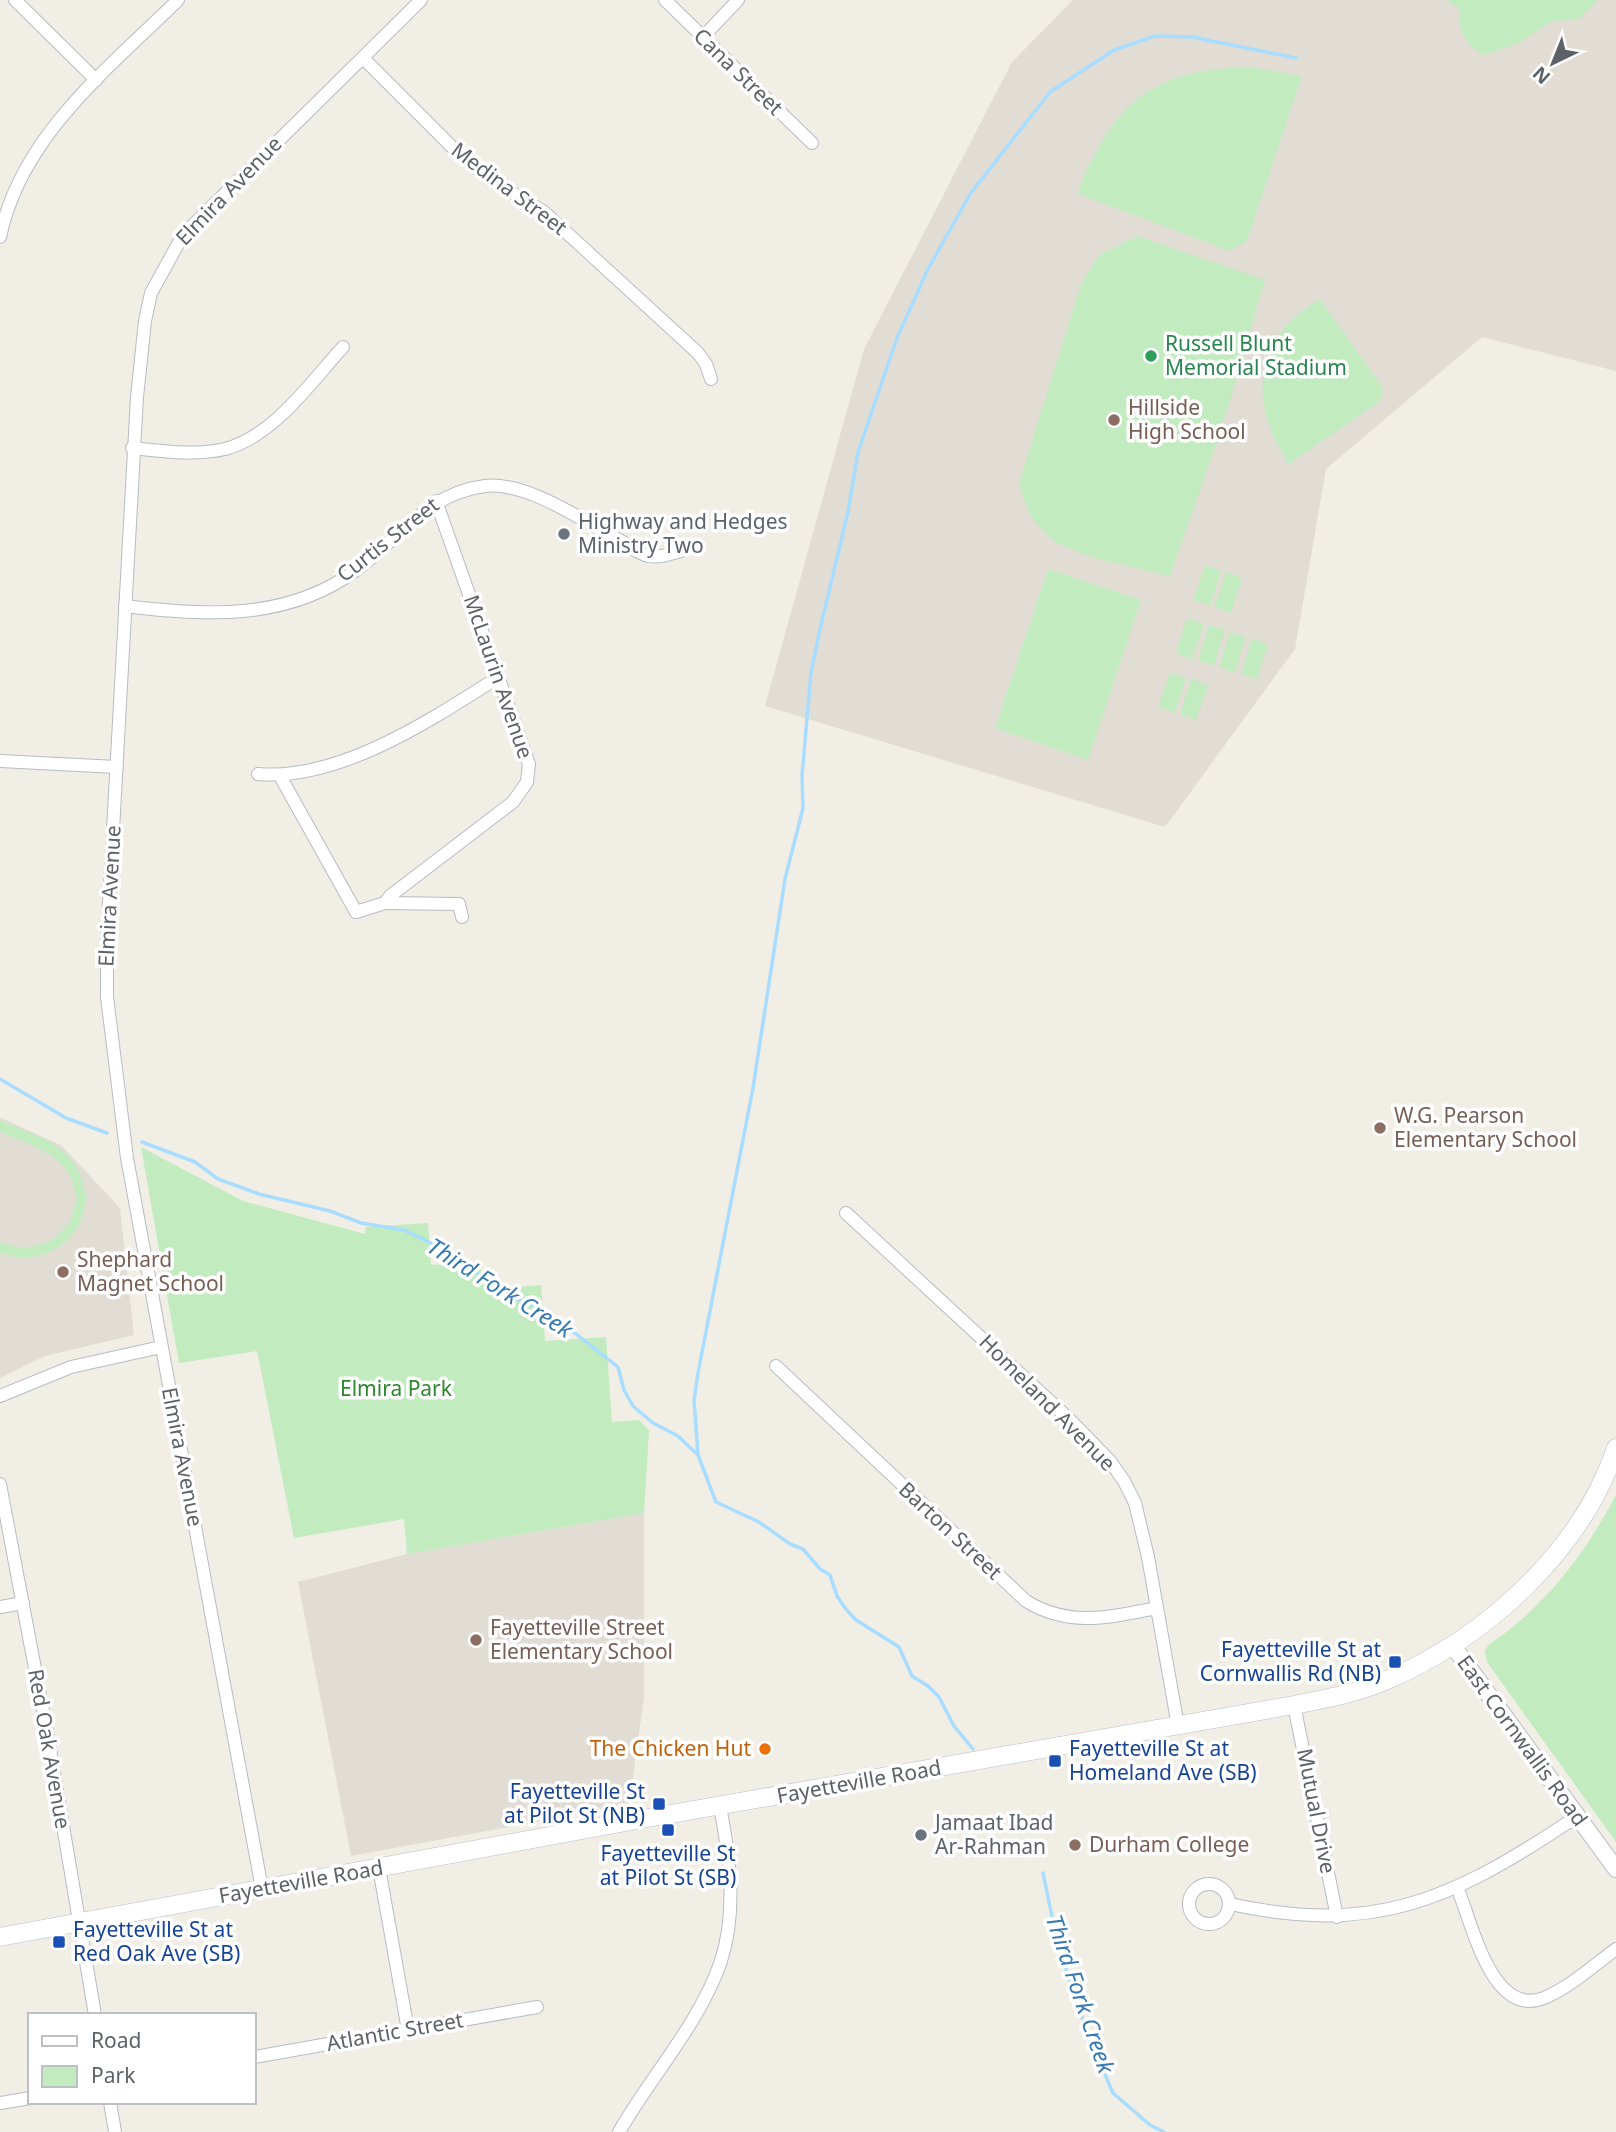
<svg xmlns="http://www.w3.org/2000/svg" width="1616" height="2132" viewBox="0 0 1616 2132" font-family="'Noto Sans',sans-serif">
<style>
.education{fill:#e1ddd5}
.green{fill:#c2ebc0}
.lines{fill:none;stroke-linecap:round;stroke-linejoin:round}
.stream{stroke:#a8ddff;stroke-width:3.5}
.minor-casing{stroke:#b8bcc1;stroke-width:14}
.tertiary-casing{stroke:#b8bcc1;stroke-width:18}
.secondary-casing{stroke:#b9bdc3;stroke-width:19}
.minor{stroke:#fff;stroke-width:12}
.tertiary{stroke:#fff;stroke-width:16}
.secondary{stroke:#fff;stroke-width:18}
.leisure-dot{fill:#2e9e5b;stroke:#fff;stroke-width:2.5}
.education-dot{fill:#8d6e63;stroke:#fff;stroke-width:2.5}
.worship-dot{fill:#6b7280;stroke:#fff;stroke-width:2.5}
.transit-dot{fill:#1a4fb4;stroke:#fff;stroke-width:2.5}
.food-dot{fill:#e8710a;stroke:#fff;stroke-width:2.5}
.labels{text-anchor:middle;stroke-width:7;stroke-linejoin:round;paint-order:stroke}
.street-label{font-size:21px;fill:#5d6268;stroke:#fff}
.leisure-label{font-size:21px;fill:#27864d;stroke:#fff;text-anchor:start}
.education-label{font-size:21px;fill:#785e54;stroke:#fff;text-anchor:start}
.worship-label{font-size:21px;fill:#5b616d;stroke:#fff;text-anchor:start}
.park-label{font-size:21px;fill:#2d872d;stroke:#fff}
.transit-label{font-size:21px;fill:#164399;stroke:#fff;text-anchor:end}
.food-label{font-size:21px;fill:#c56008;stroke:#fff;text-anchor:end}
.water-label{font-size:23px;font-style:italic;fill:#3679b3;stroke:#fff}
</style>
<rect width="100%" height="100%" fill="#f1eee6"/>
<g class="education">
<polygon points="1073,0 1616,0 1616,371 1482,337 1326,469 1295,649 1165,827 765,706 864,349 1012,62"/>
<polygon points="0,1117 62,1146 120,1208 134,1335 45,1356 0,1378"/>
<polygon points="644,1513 644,1698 629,1805 351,1856 298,1582 407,1554"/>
</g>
<g class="green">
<path d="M 1446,0 L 1598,0 L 1579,19 L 1552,21 L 1519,43 L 1483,55 C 1464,44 1458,29 1459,9 Z"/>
<path d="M 1229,68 L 1257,68 L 1302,76 L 1247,241 L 1230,251 L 1078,194 C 1082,176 1091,162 1100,145 C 1132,90 1167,74 1229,68 Z"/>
<polygon points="1137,236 1265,280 1222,427 1170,576 1094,558 1056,543 1034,522 1025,503 1019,483 1081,284 1099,255"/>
<path d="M 1320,299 L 1383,388 L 1380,401 L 1289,464 C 1248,404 1252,338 1320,299 Z"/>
<polygon points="1205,565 1221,571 1210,606 1193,600"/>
<polygon points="1048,569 1141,600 1088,760 995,728"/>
<polygon points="1226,572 1242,578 1231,613 1214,607"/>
<polygon points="1187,618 1204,624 1192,659 1176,653"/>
<polygon points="1209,625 1225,630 1214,666 1198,660"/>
<polygon points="1230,632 1246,637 1235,673 1219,667"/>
<polygon points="1252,639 1268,644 1257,679 1241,674"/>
<polygon points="1170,673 1186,678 1175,713 1158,707"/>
<polygon points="1191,679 1208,685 1196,720 1180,714"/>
<path d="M 0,1120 C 21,1130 51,1138 67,1155 C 114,1205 63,1276 0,1253 L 0,1242 C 51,1265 100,1208 62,1165 C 48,1149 19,1141 0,1132 Z"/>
<polygon points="141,1147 243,1201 365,1234 366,1227 428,1223 431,1265 462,1263 493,1275 494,1289 541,1285 545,1341 606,1337 612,1422 639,1420 649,1430 644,1513 407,1554 404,1519 294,1538 257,1351 179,1363"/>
<path d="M 1616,1495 L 1616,1842 L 1487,1662 L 1485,1652 L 1488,1645 C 1544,1608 1586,1553 1616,1495 Z"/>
</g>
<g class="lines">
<g class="stream">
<polyline points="0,1079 66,1118 107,1133"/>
<polyline points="142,1142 195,1162 218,1179 259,1194 330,1211 361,1223 404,1230 453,1254 502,1293 547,1311 618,1367 624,1390 633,1406 653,1423 678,1436 698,1455 716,1502 759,1522 790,1544 803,1549 820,1569 830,1575 837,1596 845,1608 856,1620 899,1647 912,1676 928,1686 939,1697 954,1726 973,1749"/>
<polyline points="698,1455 694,1400 698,1373 753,1088 785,879 803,808 802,775 811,673 820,629 848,512 858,452 897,338 928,269 970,194 1050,92 1114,50 1155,36 1192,37 1296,58"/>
<polyline points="1043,1873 1058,1945 1088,2035 1113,2093 1150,2125 1164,2132"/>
</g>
<defs>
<g id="minor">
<polyline points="15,0 96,80"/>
<polyline points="665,0 812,143"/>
<polyline points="703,37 738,0"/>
<polyline points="363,58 459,154 491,180 544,212 698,353 706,364 711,379"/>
<path d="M 0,237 C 21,136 108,69 178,0"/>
<path d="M 132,448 C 162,451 195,456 225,449 C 274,436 310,383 343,347"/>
<polyline points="436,501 529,764 527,782 513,802 390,896 385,903 459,904 462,917"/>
<path d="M 125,606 C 204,616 286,621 355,571 C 399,539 427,493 485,486 C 527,481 585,522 621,541 C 629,546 640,555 649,556 C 659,558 671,554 681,551"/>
<polyline points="0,761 117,767"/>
<path d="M 258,774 C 339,781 431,720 497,678"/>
<polyline points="280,776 356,912 385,903"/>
<polyline points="846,1213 1069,1419 1110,1461 1124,1481 1135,1503 1148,1557 1178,1726"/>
<path d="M 776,1366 L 1026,1601 C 1070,1628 1110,1617 1157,1608"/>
<polyline points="0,1396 71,1367 161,1347"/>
<polyline points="0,1484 48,1737 95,2015"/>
<polyline points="0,1607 23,1603"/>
<polyline points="1294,1705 1337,1917"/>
<polyline points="379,1868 408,2030"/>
<circle cx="1209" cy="1904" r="20"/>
<path d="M 1457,1887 C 1471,1919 1491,2019 1544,1998 C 1570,1987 1593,1966 1616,1949"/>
<polyline points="262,1889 127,1158 107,997 107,938 137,397 145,321 151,293 183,235 421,0"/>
<path d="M 1230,1904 C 1372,1935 1450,1901 1567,1823 L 1580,1819"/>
<polyline points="254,2057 537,2007"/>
<polyline points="110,2102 115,2132"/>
<polyline points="0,2103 30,2098"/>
<path d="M 619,2132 C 651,2076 700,2023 721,1961 C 737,1911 730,1858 720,1807"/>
</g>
<polyline id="tertiary" points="1453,1646 1616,1869"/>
<path id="secondary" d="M 0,1937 L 642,1819 L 1294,1705 C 1325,1699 1358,1693 1387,1680 C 1485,1638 1581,1552 1616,1448"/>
</defs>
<use href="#minor" class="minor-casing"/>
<use href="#tertiary" class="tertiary-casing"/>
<use href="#secondary" class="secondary-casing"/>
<use href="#minor" class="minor"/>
<use href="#tertiary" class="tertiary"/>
<use href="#secondary" class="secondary"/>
</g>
<circle class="leisure-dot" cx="1151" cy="356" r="7"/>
<g class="education-dot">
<circle cx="1114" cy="420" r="7"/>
<circle cx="1380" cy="1128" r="7"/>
<circle cx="63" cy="1272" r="7"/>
<circle cx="476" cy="1640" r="7"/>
<circle cx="1075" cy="1845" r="7"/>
</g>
<g class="worship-dot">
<circle cx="564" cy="534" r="7"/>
<circle cx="921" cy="1835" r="7"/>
</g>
<g class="transit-dot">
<rect x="1388" y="1655" width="14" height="14" rx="3.5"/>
<rect x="1048" y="1754" width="14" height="14" rx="3.5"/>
<rect x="652" y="1797" width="14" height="14" rx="3.5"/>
<rect x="661" y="1823" width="14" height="14" rx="3.5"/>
<rect x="52" y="1935" width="14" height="14" rx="3.5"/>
</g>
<circle class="food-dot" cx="765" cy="1749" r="7"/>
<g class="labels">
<g class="street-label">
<text transform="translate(738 72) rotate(44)" y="7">Cana Street</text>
<text transform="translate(509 189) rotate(37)" y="7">Medina Street</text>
<text transform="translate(229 191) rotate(-46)" y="7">Elmira Avenue</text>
<text transform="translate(388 540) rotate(-38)" y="7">Curtis Street</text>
<text transform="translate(498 677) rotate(71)" y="7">McLaurin Avenue</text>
<text transform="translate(110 896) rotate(-87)" y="7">Elmira Avenue</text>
<text transform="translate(1047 1403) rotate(45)" y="7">Homeland Avenue</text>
<text transform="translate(182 1457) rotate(79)" y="7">Elmira Avenue</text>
<text transform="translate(950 1531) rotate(43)" y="7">Barton Street</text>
<text transform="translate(1522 1741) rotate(54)" y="7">East Cornwallis Road</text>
<text transform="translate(49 1749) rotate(80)" y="7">Red Oak Avenue</text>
<text transform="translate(859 1782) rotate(-10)" y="7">Fayetteville Road</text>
<text transform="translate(1316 1811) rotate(79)" y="7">Mutual Drive</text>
<text transform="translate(301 1882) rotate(-10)" y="7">Fayetteville Road</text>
<text transform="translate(395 2032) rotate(-10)" y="7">Atlantic Street</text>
</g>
<g class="leisure-label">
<text x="1165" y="351">Russell Blunt<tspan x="1165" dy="24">Memorial Stadium</tspan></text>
</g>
<g class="education-label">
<text x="1128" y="415">Hillside<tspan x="1128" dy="24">High School</tspan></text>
<text x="1394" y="1123">W.G. Pearson<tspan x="1394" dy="24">Elementary School</tspan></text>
<text x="77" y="1267">Shephard<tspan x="77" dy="24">Magnet School</tspan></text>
<text x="490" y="1635">Fayetteville Street<tspan x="490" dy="24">Elementary School</tspan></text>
<text x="1089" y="1852">Durham College</text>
</g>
<g class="worship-label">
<text x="578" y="529">Highway and Hedges<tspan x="578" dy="24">Ministry Two</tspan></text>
<text x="935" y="1830">Jamaat Ibad<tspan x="935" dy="24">Ar-Rahman</tspan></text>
</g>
<g class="park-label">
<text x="396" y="1396">Elmira Park</text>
</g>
<g class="transit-label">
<text x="1381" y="1657">Fayetteville St at<tspan x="1381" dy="24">Cornwallis Rd (NB)</tspan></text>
<text x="1069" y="1756" text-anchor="start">Fayetteville St at<tspan x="1069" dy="24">Homeland Ave (SB)</tspan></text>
<text x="645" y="1799">Fayetteville St<tspan x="645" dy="24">at Pilot St (NB)</tspan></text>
<text x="668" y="1861" text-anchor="middle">Fayetteville St<tspan x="668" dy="24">at Pilot St (SB)</tspan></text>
<text x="73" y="1937" text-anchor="start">Fayetteville St at<tspan x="73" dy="24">Red Oak Ave (SB)</tspan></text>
</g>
<g class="food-label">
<text x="751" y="1756">The Chicken Hut</text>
</g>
<g class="water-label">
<text transform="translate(500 1288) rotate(32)" y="8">Third Fork Creek</text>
<text transform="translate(1080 1994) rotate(71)" y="8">Third Fork Creek</text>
</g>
</g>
<rect x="28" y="2013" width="228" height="91" fill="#ffffff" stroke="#bec0c3" stroke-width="2"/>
<rect x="42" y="2036" width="35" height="10" fill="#ffffff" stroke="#bec0c3" stroke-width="2"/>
<text x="91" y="2048" font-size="21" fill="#5d6268">Road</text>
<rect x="42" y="2066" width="35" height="21" fill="#c2ebc0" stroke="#bec0c3" stroke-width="2"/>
<text x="91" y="2083" font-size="21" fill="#5d6268">Park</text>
<g transform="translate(1553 63) rotate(223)" stroke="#ffffff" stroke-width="5" paint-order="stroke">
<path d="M0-5L12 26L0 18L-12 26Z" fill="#5d6268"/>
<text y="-10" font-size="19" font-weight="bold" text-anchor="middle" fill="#5d6268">N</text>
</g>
</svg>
